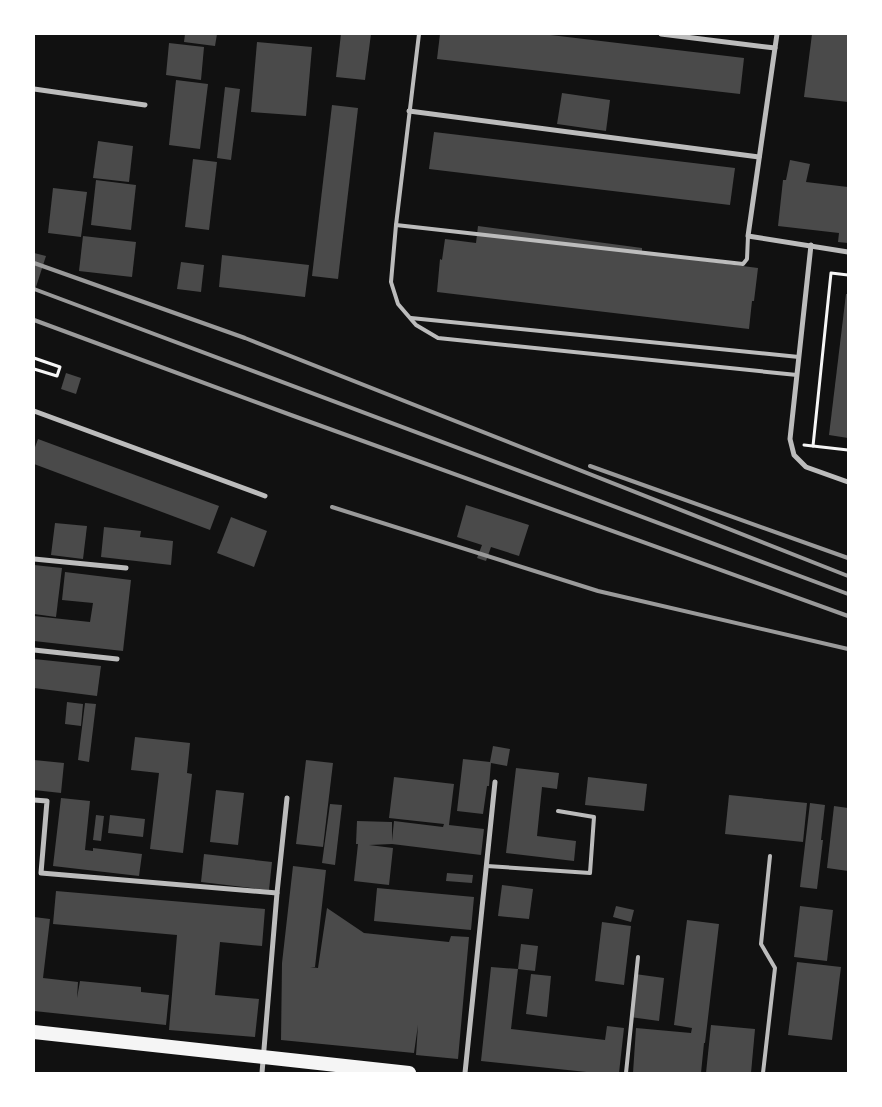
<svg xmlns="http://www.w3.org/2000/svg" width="882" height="1107" viewBox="0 0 882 1107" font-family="'Archivo Narrow',sans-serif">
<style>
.building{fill:#4a4a4a}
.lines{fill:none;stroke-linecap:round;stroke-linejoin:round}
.path{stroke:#f5f5f5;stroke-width:3}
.service{stroke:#bcbcbc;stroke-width:4}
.minor{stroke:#bcbcbc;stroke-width:5}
.trunk{stroke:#f5f5f5;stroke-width:14}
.rail{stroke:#9a9a9a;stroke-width:4}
</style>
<rect width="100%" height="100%" fill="#111"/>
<g class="building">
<polygon points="185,34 217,34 215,46 184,42"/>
<polygon points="341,34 371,34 365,80 336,77"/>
<polygon points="440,34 542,34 744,58 740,94 437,59"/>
<polygon points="812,34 848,34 848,102 804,97"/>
<polygon points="257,42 312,47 306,116 251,112"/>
<polygon points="169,43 204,47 201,80 166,75"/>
<polygon points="176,80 208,84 200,149 169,145"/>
<polygon points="225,87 240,89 231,160 217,158"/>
<polygon points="562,93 610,100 606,131 557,124"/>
<polygon points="332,105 358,108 338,279 312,276"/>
<polygon points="434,132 735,168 730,205 429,169"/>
<polygon points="98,141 133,146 129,182 93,178"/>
<polygon points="193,159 217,162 209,230 185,227"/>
<polygon points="790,160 810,164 806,182 848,187 848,243 838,242 839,233 778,226 783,180 786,180"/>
<polygon points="96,180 136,185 131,230 91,225"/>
<polygon points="53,188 87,192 81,237 48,233"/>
<polygon points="478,226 642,248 642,253 758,268 754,301 752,301 749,329 437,292 440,259 442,260 445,239 476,243"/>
<polygon points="83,236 136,242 132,277 79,271"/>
<polygon points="34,253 46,256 34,293"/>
<polygon points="222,255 309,265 305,297 219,287"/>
<polygon points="181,262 204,265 201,292 177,289"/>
<polygon points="846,294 848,294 848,438 829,435"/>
<polygon points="66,373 81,378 76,394 61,389"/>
<polygon points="38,439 219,506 210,530 34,464 34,450"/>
<polygon points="466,505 529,525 519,556 491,547 486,561 477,558 482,545 457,537"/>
<polygon points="231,517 267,531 254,567 217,553"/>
<polygon points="55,523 87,526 83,559 51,555"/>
<polygon points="104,527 141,531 140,537 173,541 171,565 101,557"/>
<polygon points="34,565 62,568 56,617 34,614"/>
<polygon points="65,572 131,580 123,651 34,641 34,616 90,622 93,603 62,600"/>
<polygon points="34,659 101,666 97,696 34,688"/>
<polygon points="67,702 83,704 81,726 65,724"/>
<polygon points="85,703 96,704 89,762 78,760"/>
<polygon points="135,737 190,743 187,773 192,774 183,853 150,849 159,773 131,770"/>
<polygon points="493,746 510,749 507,766 491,763 489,786 487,786 483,814 457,811 463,759 490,762"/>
<polygon points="34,760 64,763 61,793 34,790"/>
<polygon points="306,760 333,763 323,847 296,844"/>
<polygon points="516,768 559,773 557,789 542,787 537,836 576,841 574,861 506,853"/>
<polygon points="394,777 454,784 449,825 484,829 481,855 392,844 369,845 393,848 389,885 354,881 358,844 356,844 357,821 392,822 392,841 394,821 443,827 444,824 389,818"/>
<polygon points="588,777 647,784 644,811 585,805"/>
<polygon points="216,790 244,793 238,845 210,842"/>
<polygon points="729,795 807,803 803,842 725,834"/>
<polygon points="61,798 90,801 85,850 93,851 93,848 142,854 139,876 53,866"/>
<polygon points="810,803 825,805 821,840 823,840 817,889 800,887"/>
<polygon points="330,804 342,805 335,865 322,863"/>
<polygon points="834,806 848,808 848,871 827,868"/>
<polygon points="96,815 104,816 101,841 93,840"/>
<polygon points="110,815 145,819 143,837 108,833"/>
<polygon points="204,854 272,862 269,890 201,882"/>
<polygon points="293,866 326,870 315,967 310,967 318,968 327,908 364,933 449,942 451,936 469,937 458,1059 416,1055 418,1025 414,1053 281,1040 282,963"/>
<polygon points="447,873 473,875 472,883 446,881"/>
<polygon points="502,885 533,889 529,919 498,916"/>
<polygon points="377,888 474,897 471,930 374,921"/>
<polygon points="56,891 265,909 262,946 220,942 215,995 259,999 255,1037 169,1030 177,935 53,924"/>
<polygon points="616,906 634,910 631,922 613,917"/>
<polygon points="800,906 833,910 827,961 794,957"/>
<polygon points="34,917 50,919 43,978 78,982 77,998 80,981 141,987 141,992 169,995 166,1025 34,1011"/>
<polygon points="687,920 719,924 705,1043 704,1043 701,1073 633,1073 636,1028 691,1033 692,1028 674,1025"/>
<polygon points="602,922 631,926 624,985 595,981"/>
<polygon points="521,944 538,946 535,971 518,969 511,1029 605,1040 607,1026 624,1028 619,1073 596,1073 481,1061 491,967 518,969"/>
<polygon points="797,962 841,967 832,1040 788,1035"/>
<polygon points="531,974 551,976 547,1017 526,1014"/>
<polygon points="635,974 664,978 659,1021 630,1017"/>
<polygon points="711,1025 755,1029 751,1073 706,1073"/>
</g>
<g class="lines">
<g class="path">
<polyline points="34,358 60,367 57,376 34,369"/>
<polyline points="804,445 848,450"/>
<polyline points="813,446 831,273 848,275"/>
</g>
<g class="service">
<polyline points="419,34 396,225 391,282 398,304 416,325 438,338 797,375"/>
<polyline points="396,225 743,264 747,259 748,236"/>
<polyline points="411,318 799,357"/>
<polyline points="487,866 590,873 594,817 558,811"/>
<polyline points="626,1073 638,957"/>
<polyline points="763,1073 775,968 761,944 770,856"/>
</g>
<g class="minor">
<polyline points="661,34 775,48"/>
<polyline points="777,34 748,236 848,252"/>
<polyline points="34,89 145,105"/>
<polyline points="409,111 759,157"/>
<polyline points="811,245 790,439 794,455 806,467 848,482"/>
<polyline points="34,411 265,496"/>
<polyline points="34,559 126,568"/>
<polyline points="34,650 117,659"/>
<polyline points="34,800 47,801 41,873 277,893"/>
<polyline points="262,1073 277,893 287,798"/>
<polyline points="465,1073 495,782"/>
</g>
<polyline class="trunk" points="34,1032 409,1073"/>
<g class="rail">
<polyline points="34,263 245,338 848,576"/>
<polyline points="34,289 848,594"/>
<polyline points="34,320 291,415 848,616"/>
<polyline points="590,466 848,558"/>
<polyline points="332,507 598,591 848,649"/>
</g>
</g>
<rect width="882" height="1107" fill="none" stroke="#ffffff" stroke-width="70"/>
</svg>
